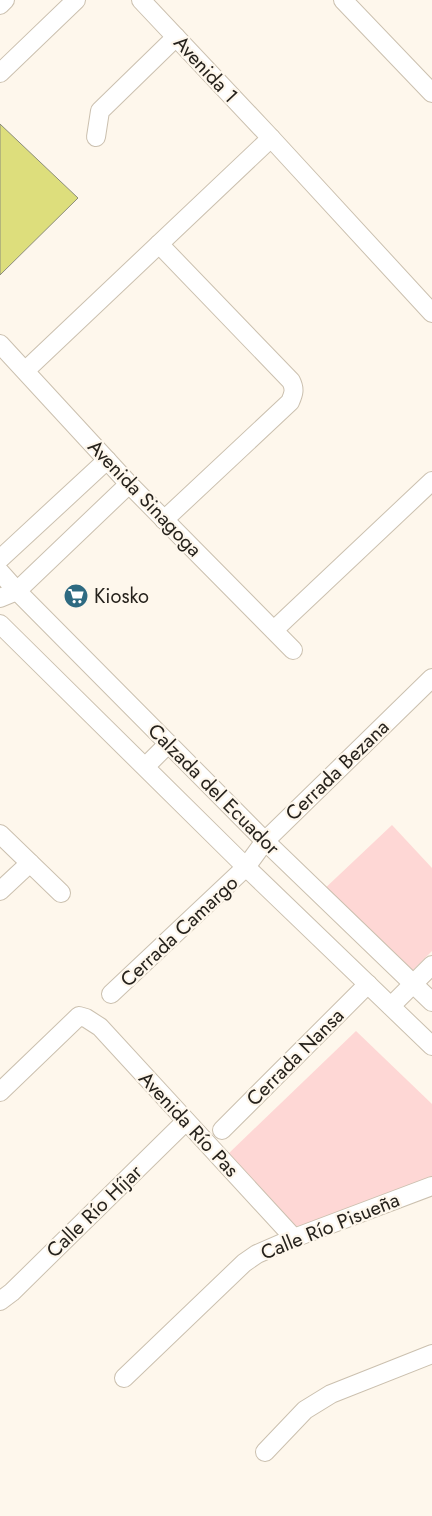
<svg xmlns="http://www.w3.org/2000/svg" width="432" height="1516" viewBox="0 0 432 1516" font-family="Jost,sans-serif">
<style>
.green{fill:#fed7d5}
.building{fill:#ddde7c;stroke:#8b8c7a}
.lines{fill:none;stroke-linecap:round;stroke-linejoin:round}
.minor-casing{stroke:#cbc0af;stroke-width:20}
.minor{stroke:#fff;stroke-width:18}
.labels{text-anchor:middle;stroke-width:4.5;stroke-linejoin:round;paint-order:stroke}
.street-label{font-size:20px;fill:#26221c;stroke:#fef7ec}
.poi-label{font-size:20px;fill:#26221c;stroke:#fef7ec;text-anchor:start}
</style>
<rect width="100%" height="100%" fill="#fef7ec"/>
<g class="green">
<polygon points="392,825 432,868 432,951 405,978 320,893"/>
<polygon points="356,1031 432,1104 432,1177 298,1229 227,1155"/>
</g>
<polygon class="building" points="0,124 78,198 0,275"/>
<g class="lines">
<defs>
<g id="minor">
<polyline points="141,0 271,138 432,313"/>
<polyline points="343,0 432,93"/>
<polyline points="0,5 5,0"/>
<polyline points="0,73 76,0"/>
<polyline points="96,137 100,111 176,37"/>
<path d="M 159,244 L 291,381 C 295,389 294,393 290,402 L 164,520"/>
<polyline points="0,344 129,484 293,650"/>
<polyline points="26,370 271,138"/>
<polyline points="0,559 107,460"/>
<polyline points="0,572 17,591 265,841 432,1002"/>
<polyline points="0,598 17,591 129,484"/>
<polyline points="0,624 246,867 432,1046"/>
<polyline points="274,630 432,481"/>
<polyline points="146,766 168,744"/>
<polyline points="0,834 61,893"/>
<polyline points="0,891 30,863"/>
<polyline points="111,994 246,867 265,841 432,678"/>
<polyline points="391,1006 432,965"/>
<polyline points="0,1092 79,1016 86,1018 100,1027 294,1238"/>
<polyline points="222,1130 368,984"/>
<polyline points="0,1301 12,1292 186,1121"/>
<polyline points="124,1378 244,1263 257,1254 294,1238 432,1186"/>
<polyline points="265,1452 305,1410 331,1394 432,1354"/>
</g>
</defs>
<use href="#minor" class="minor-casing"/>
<use href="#minor" class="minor"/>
</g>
<defs>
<symbol id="supermarket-disc" viewBox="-11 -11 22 22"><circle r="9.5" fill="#2e6a81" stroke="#fef7ec"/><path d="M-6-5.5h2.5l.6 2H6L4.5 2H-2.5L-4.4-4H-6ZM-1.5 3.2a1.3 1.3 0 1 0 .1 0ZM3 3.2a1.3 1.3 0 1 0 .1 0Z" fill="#fff"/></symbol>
</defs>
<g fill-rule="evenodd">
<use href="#supermarket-disc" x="62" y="582" width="28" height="28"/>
</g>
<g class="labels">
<g class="street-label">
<text transform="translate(206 69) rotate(47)" y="7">Avenida 1</text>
<text transform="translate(145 498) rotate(46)" y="7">Avenida Sinagoga</text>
<text transform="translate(337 770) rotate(-44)" y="7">Cerrada Bezana</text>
<text transform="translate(214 789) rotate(45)" y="7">Calzada del Ecuador</text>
<text transform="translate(179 931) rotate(-43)" y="7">Cerrada Camargo</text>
<text transform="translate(295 1057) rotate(-45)" y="7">Cerrada Nansa</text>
<text transform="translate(189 1124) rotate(47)" y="7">Avenida Río Pas</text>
<text transform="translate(94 1211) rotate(-44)" y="7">Calle Río Híjar</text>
<text transform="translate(330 1226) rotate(-22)" y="7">Calle Río Pisueña</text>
</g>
<g class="poi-label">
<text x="94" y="603">Kiosko</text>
</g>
</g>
</svg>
